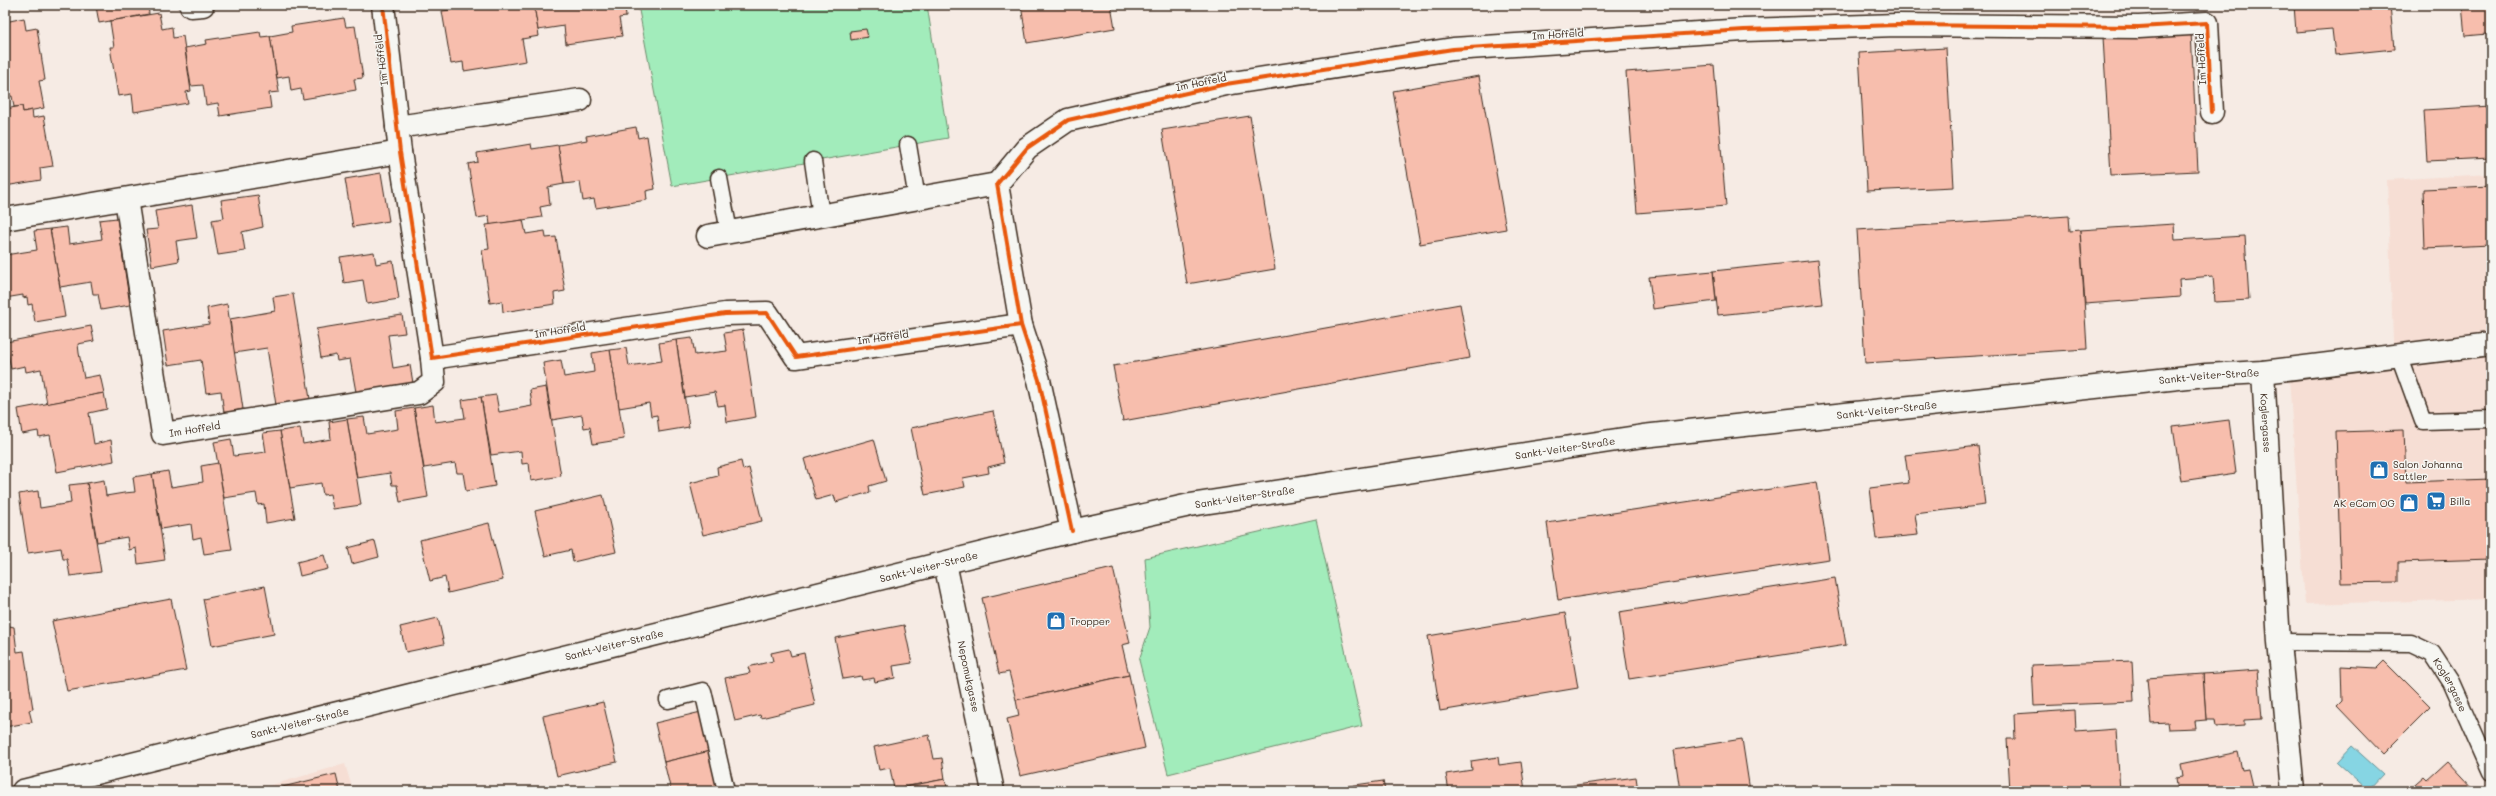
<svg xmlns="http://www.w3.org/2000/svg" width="2496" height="796" viewBox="0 0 2496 796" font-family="Mali,sans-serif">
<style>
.built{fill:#f6ded4}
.green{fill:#a2ecbb;stroke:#6e8b6c}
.water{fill:#86d5e3;stroke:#689194}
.building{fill:#f7bead;stroke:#3b2a1e}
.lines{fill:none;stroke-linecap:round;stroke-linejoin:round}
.service-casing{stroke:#3b2a1e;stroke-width:19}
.minor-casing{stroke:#3b2a1e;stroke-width:25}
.secondary-casing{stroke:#3b2a1e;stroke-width:25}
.service{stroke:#f6f6f2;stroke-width:16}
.minor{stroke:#f6f6f2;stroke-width:22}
.secondary{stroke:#f6f6f2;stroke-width:22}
.cycleway-casing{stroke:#f6f6f2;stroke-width:6}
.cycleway{stroke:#e8590c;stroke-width:4}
.labels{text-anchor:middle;stroke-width:3;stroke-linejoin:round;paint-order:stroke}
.street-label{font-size:10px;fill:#3b2a1e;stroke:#f6f6f2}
.poi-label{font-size:10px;fill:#3b2a1e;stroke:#f6f6f2;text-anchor:start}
</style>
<rect width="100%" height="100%" fill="#f6ebe4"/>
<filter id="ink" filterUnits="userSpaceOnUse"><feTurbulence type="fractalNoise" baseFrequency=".025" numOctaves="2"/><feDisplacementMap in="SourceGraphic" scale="8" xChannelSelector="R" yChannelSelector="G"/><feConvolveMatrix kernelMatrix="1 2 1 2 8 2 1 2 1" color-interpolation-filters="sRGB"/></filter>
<g filter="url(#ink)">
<g class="built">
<polygon points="2491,174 2491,599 2305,604 2289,378 2394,367 2387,180"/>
<polygon points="345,764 353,791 251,791"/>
</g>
<g class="green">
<polygon points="638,5 927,5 948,138 672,186"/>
<polygon points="1316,519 1362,726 1168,774 1139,660 1150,627 1145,558"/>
</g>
<polygon class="water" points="2352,746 2383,774 2368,790 2337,762"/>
<g class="building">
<polygon points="78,5 148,5 149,14 99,23 96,6 79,9"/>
<polygon points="450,5 534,5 539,36 522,39 526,61 464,71 463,62 451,64 442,11 451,10"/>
<polygon points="534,5 625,5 626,17 619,18 622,36 566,44 564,26 538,30"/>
<polygon points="1021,5 1111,5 1115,28 1027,43"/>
<polygon points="1259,5 1289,5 1260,10"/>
<polygon points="2294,5 2390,5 2394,49 2335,55 2332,29 2296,32"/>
<polygon points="2462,5 2491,5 2491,72 2488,34 2465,36"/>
<polygon points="159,13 162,29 172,27 173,38 183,36 191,91 186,92 188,103 134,112 132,94 118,96 110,47 114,47 110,21"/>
<polygon points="24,18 26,30 37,28 45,80 39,81 44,108 23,112 22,106 14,107 12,96 5,97 5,22"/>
<polygon points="344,18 346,27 355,26 363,78 354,79 356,90 303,99 301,89 291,91 289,76 277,78 270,36 292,32 291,26"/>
<polygon points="866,29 868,37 851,40 850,31"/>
<polygon points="260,32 261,37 270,36 279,92 269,93 271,108 220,116 218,103 206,105 203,85 191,86 185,48 207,44 206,40"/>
<polygon points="2191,32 2198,171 2111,175 2103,37"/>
<polygon points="1946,48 1954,187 1867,191 1859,53"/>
<polygon points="1714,65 1726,206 1637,213 1626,72"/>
<polygon points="1479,76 1506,229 1420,244 1393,91"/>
<polygon points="22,106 23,112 32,110 33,118 44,116 53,166 40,168 41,180 5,186 5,109"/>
<polygon points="2491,106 2491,158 2427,161 2424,110"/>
<polygon points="1250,116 1275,269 1187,284 1162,130"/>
<polygon points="636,127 638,138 647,136 655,189 646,191 647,200 596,208 594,199 583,201 580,182 564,184 558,145 587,140 586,136"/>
<polygon points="531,144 532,149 558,145 564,184 548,187 550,205 540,207 542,217 490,225 489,216 477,218 468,164 478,162 477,153"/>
<polygon points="381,173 389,221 353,227 345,179"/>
<polygon points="2491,186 2491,245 2425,248 2423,189"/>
<polygon points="258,195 263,227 242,232 245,251 218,255 212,220 224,218 221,200"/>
<polygon points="192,205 197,238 176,241 179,261 152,266 146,230 158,229 155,211"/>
<polygon points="2069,216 2070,231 2080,230 2087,349 1865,363 1857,230"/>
<polygon points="117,218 130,305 101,310 98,294 93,294 91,282 60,287 50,229 67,227 69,244 102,239 99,220"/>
<polygon points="523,220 526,234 545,231 546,238 556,237 565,291 554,293 555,304 503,312 502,301 490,303 482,250 489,249 486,225"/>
<polygon points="2174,224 2175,240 2245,236 2249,300 2215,302 2213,276 2179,279 2180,297 2085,304 2080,230"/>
<polygon points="50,229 65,317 35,322 32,304 28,305 27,297 23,298 23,295 5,298 5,255 37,250 34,231"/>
<polygon points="374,252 376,264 393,261 399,299 367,304 363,280 344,283 340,257"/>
<polygon points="1818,260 1823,304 1718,315 1713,271"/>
<polygon points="1713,271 1716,301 1653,309 1649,277"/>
<polygon points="293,294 310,399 276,405 267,348 234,353 230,319 275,311 273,297"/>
<polygon points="227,304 243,409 224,413 221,391 206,393 201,360 168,365 163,331 209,324 207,308"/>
<polygon points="1460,304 1470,358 1123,421 1113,366"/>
<polygon points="402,315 405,333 388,335 393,368 410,365 413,383 356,392 350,359 337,361 336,355 321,358 316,329"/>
<polygon points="91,326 94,341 78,344 79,353 84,378 100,375 104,393 47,404 41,369 26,372 25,366 11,369 6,342"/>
<polygon points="743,330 756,417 727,422 725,405 718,406 715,392 685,397 676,340 692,338 695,355 727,351 724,333"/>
<polygon points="676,340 689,427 659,432 657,415 651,416 649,403 619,408 610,350 626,348 629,366 662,361 659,343"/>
<polygon points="610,350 624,439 593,444 590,427 584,428 582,415 552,420 543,363 561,360 564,377 594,372 592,353"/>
<polygon points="546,387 561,476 531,481 529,463 522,464 521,451 491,455 481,397 496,395 499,412 532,406 530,390"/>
<polygon points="104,393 107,409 89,413 94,444 111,440 114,461 57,472 50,435 39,437 38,431 22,434 18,409"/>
<polygon points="481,397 495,486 466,491 463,473 457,473 455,463 424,468 414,408 433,405 435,422 465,418 462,400"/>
<polygon points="414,408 428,497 400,502 397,485 392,485 390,473 357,478 347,419 364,417 367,434 398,429 396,411"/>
<polygon points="993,411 1004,463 988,467 989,473 963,478 965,487 925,495 911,428"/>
<polygon points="347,419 361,505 333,509 330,494 323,495 321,483 290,488 280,431 300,428 303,444 331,439 329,422"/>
<polygon points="2229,420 2236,473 2181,481 2173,427"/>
<polygon points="2404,430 2406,482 2491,479 2491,559 2398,562 2398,582 2341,583 2336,432"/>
<polygon points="280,431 295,518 266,523 264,504 258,505 256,493 224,498 214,442 231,439 234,456 266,452 263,433"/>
<polygon points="874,439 886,481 869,486 870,492 836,502 834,495 816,500 804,459"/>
<polygon points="1978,446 1985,505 1915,514 1918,535 1876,539 1870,488 1909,483 1905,455"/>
<polygon points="741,461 743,470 749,468 762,521 703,535 690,483 718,476 717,467"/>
<polygon points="218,463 232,550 204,554 201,537 193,539 191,524 161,529 152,474 168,471 171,487 203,482 201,466"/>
<polygon points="152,474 165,560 138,564 136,548 129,550 127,537 97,542 87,483 104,480 106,496 124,493 135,492 133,477"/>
<polygon points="1817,482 1829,559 1558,600 1547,523"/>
<polygon points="87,483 101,572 70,576 67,559 63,559 61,548 28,553 19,494 38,491 40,508 71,503 69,485"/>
<polygon points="603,495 616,552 573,562 571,550 545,556 535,511"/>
<polygon points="489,523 503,580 448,593 445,577 430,581 420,540"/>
<polygon points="375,541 379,557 352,564 348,548"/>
<polygon points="324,555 328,569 300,576 297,562"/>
<polygon points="1113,568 1130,643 1122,645 1129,675 1016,700 1009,672 999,674 982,598"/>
<polygon points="1835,578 1846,645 1629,679 1619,612"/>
<polygon points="265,586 274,634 212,646 203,599"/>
<polygon points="171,599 186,670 67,691 52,621"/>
<polygon points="1565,613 1578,688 1440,711 1428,636"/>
<polygon points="438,618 444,644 406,652 400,627"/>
<polygon points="5,625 14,627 17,652 24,651 33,709 29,710 32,722 5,727"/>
<polygon points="904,625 912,663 893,666 895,678 875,682 874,678 862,680 861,676 843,679 835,638"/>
<polygon points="789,649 791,656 804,653 815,705 761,718 760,715 735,721 725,678 750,673 748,667 773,661 771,653"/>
<polygon points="2132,661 2134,702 2034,706 2032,665"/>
<polygon points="2384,661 2430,707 2383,754 2337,706 2342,701 2341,666 2377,668"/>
<polygon points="2258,670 2262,719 2244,720 2244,725 2216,727 2215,720 2206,720 2203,674"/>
<polygon points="2203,674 2206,720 2195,721 2196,728 2169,729 2168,722 2151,723 2147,678"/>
<polygon points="1129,675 1145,748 1020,776 1007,719 1019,716 1016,700"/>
<polygon points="603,702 617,762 557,776 543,716"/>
<polygon points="2075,710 2076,732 2116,729 2120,791 2010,791 2007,739 2015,739 2014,714"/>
<polygon points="701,712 710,751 664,762 655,723"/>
<polygon points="929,735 934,759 942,758 945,779 894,789 890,768 879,770 874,747"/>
<polygon points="1742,739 1750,791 1680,791 1674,750"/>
<polygon points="710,751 719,789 671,791 664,762"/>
<polygon points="2238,752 2242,770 2248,769 2253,790 2178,791 2176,778 2183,777 2181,764"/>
<polygon points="1498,757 1499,765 1521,762 1525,791 1449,791 1446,774 1472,770 1471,761"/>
<polygon points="2448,761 2476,791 2408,791 2424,777 2427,780"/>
<polygon points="336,774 340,791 266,791"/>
<polygon points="1636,777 1638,791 1561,791 1561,787"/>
<polygon points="945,779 948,791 889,791 894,789"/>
<polygon points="1383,781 1385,791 1314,791"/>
</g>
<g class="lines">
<defs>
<g id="service">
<polyline points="908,145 917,199"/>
<polyline points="813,161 821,216"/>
<polyline points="719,178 729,232"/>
<polyline points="2399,355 2423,421 2491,419"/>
<path id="s1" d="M 2279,642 L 2411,643 L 2432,653 L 2451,682 L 2491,772"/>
<polyline points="668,700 703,691 726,791"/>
</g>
<g id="minor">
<polyline points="383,5 400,152 432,358 725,314 767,313 796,357 1021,325"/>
<polyline points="191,6 203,5"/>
<polyline points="397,127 580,100"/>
<path id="s2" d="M 126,199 L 163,434 L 419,393 L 434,382 L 432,358"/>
<polyline points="5,219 400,152"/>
<polyline points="708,236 997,184"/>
<path id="s3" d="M 2263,372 L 2279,642 L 2293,791"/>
<polyline points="1072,531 1039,380 1021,325 997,184 1027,148 1068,120 1226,84 1453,49 1744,30 1897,25 2139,27 2207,23 2212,112"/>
<path id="s4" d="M 945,563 L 993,791"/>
</g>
<g id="secondary">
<path id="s5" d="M 23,791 L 1072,531 L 1190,505 L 1643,436 L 2206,375 L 2263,372 L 2491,344"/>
</g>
</defs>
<use href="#service" class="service-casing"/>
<use href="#minor" class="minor-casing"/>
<use href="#secondary" class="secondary-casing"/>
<use href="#service" class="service"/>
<use href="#minor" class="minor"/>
<use href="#secondary" class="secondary"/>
<defs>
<g id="cycleway">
<polyline points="383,5 400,152 432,358 725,314 767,313 796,357 1021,325"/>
<polyline points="1072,531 1039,380 1021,325 997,184 1027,148 1068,120 1226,84 1453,49 1744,30 1897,25 2139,27 2207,23 2212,112"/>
</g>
</defs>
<use href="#cycleway" class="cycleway-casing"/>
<use href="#cycleway" class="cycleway"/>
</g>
</g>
<defs>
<symbol id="shop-square" viewBox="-11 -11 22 22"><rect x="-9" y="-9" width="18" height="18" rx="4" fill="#1f6fb2" stroke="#f6f6f2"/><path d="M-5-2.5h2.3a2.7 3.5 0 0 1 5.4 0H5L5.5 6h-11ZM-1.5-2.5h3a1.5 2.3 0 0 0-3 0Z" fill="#fff"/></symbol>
<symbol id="supermarket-square" viewBox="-11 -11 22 22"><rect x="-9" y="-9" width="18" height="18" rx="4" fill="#1f6fb2" stroke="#f6f6f2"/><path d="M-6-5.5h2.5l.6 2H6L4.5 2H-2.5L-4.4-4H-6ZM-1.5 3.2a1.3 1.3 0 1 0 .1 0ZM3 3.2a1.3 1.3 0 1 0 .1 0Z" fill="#fff"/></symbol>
</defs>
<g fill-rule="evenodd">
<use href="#shop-square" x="2368" y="459" width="22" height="22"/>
<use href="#supermarket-square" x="2425" y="490" width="22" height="22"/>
<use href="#shop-square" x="2398" y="492" width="22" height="22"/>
<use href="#shop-square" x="1045" y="610" width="22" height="22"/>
</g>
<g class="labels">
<g class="street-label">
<text transform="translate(1558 34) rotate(-4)" y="4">Im Hoffeld</text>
<text transform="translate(2201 59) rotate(-93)" y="4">Im Hoffeld</text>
<text transform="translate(381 60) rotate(-97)" y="4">Im Hoffeld</text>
<text transform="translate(1201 82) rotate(-12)" y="4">Im Hoffeld</text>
<text transform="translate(560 330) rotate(-9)" y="4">Im Hoffeld</text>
<text transform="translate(883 337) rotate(-8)" y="4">Im Hoffeld</text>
<text dy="4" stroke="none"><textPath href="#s5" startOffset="2229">Sankt-Veiter-Straße</textPath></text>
<text dy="4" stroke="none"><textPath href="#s5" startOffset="1905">Sankt-Veiter-Straße</textPath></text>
<text dy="4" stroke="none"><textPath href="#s3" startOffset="51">Koglergasse</textPath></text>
<text dy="4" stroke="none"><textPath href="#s2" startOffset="270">Im Hoffeld</textPath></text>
<text dy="4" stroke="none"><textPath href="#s5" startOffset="1581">Sankt-Veiter-Straße</textPath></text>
<text dy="4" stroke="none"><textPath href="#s5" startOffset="1257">Sankt-Veiter-Straße</textPath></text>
<text dy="4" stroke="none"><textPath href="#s5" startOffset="933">Sankt-Veiter-Straße</textPath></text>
<text dy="4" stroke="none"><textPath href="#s5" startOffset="609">Sankt-Veiter-Straße</textPath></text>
<text dy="4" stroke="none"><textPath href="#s4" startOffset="116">Nepomukgasse</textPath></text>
<text dy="4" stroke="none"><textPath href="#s1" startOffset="192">Koglergasse</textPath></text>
<text dy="4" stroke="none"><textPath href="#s5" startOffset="285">Sankt-Veiter-Straße</textPath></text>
</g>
<g class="poi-label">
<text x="2393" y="468">Salon Johanna<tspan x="2393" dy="12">Sattler</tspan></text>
<text x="2450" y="505">Billa</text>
<text x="2395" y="507" text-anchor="end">AK eCom OG</text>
<text x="1070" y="625">Tropper</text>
</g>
</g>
<rect width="2496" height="796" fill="none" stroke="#f6f6f2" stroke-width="20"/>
<rect x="10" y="10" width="2476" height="776" fill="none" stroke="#3b2a1e" stroke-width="1.5" filter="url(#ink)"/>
</svg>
